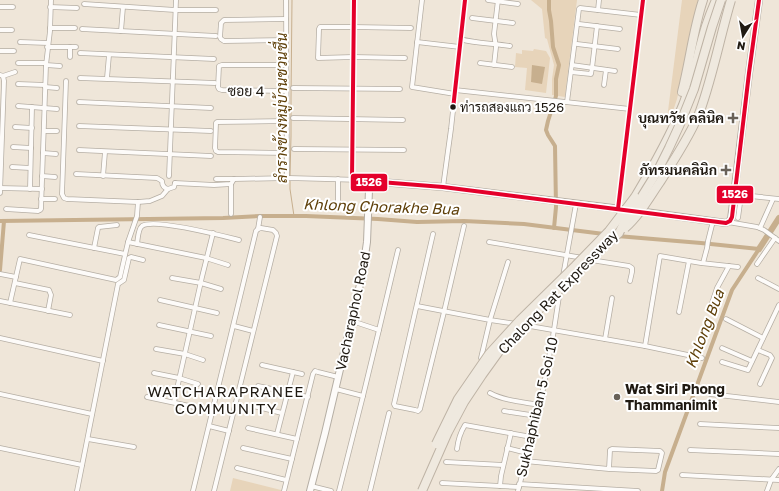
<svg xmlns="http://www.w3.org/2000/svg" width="779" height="491" viewBox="0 0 779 491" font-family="'Golos Text',Sarabun,sans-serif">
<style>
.green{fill:#e7d4ba}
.water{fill:#c7af8e}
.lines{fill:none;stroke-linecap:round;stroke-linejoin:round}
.stream{stroke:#c7af8e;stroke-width:1}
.canal{stroke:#c7af8e;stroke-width:4}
.river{stroke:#c7af8e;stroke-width:6}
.minor-casing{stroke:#b5aea4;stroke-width:5.5}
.secondary-casing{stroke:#b5aea4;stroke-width:8}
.motorway-casing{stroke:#beb3a5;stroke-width:10}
.minor{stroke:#fdfbf9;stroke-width:4}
.secondary{stroke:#fdfbf9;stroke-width:6}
.motorway{stroke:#efe9df;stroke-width:8}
.motorway-bridge-casing{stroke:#beb3a5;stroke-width:10;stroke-linecap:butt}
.motorway-bridge{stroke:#efe9df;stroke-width:8}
.bus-1-casing{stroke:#fff;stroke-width:7}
.bus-1{stroke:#e4002b;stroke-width:4}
.bus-dot{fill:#201a12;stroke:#fff;stroke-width:1.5}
.poi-dot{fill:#686158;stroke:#fff;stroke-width:1.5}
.labels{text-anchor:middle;stroke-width:4;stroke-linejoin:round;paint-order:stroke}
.bus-label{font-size:13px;fill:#201a12;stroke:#fff;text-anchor:start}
.street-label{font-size:14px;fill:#201a12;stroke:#fff}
.poi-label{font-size:14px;font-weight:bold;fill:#201a12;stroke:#fff;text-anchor:end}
.water-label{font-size:15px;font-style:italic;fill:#5f400a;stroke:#fff}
.neighbourhood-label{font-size:15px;letter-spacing:1px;fill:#201a12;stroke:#fff}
.line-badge{stroke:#fff;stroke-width:1.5}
.badge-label{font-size:11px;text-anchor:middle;font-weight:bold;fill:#fff}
</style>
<rect width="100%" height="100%" fill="#efe6d9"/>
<g class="green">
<polygon points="531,0 577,0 565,97 552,95 552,79 554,65 547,39 545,38 542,9"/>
<polygon points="682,0 699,0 694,21 677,99 672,114 667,119"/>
<polygon points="534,49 546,51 550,58 546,93 525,90 527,68 515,67 516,53 522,54 522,50 533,51"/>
<polygon points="233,478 281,490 281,491 230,491"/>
</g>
<polygon class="water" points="532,65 545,67 542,84 531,82"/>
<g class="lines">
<g class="stream">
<polyline points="290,176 291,136 291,98 292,0"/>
<polyline points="290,179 290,189 294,216"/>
</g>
<g class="canal">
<polyline points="549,0 549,10 551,21 553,47 559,65 556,79 556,96 548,121 546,130 548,135 555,146 556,207 554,228"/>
<polyline points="0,221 223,218 261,216 306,216 378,219 417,222 464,221 524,224 604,234"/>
<polyline points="617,236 701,243 759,249 732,290 665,472 662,491"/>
<polyline points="0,270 4,221"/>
</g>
<polyline class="river" points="759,249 779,218"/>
<defs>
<g id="minor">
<polyline points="286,0 287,178"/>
<polyline points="422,0 412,87 455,94"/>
<polyline points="488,0 518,4"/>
<polyline points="84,4 175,10 216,10"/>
<polyline points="0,7 13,7"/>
<polyline points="50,7 77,8"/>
<polyline points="598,10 599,0"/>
<polyline points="472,18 513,23"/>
<polyline points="286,19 224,20 221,23 220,37 221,39 224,41 286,40"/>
<polyline points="579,24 620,29"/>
<polyline points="50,28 75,28"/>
<polyline points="82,29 216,36"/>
<polyline points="0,30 12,30"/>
<polyline points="121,31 123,7"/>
<path d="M 460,39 C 477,44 494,43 510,46"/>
<polyline points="20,42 48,43"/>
<polyline points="417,42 460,47"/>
<polyline points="577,44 618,49"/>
<polyline points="47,47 76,47"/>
<polyline points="0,51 14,51"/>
<polyline points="80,53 214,59"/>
<polyline points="70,57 70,47"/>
<polyline points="405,58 353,57 318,58 319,29 320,27 353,27 411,28"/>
<polyline points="18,63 46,63"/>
<polyline points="480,63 512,67"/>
<polyline points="46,65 60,66"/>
<polyline points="494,65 496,47 494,34 498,0"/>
<polyline points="572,65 615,71"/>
<polyline points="571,72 591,74 592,68 597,26"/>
<polyline points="0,75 3,76 15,72"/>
<polyline points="80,78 215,83"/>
<polyline points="107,78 109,55"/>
<polyline points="66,81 62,194 64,198 67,199 138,202 150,201 162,196 168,189 174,187 175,183"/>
<polyline points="18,84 45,85"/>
<polyline points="604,85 606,70"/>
<polyline points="45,87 57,88"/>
<polyline points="293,88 400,89"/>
<polyline points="455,90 630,109"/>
<polyline points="286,91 222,90 219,89 218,87 219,66 222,65 286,65"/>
<polyline points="79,102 211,108"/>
<polyline points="567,102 579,9 580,8 641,15"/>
<polyline points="18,106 57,109"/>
<polyline points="293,118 403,120"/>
<polyline points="286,121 217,122 216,123 215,148 216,151 218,152 286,153"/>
<polyline points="79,126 211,131"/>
<polyline points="15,127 32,128"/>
<polyline points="44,131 57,131"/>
<polyline points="13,147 31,148"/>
<polyline points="294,149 404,150"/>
<polyline points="79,150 211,156"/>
<polyline points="43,153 56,154"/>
<polyline points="12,167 30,168"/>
<path d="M 76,174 L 157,178 L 162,181 C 162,186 164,188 168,189"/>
<polyline points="42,176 55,177"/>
<polyline points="103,176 105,152"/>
<polyline points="169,176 176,0"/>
<polyline points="216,179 234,179"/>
<polyline points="352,179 354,0"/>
<polyline points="175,183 214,185 231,184 234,179 289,178 362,180 373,184"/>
<polyline points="231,184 231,214"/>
<polyline points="443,187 451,129 465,0"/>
<polyline points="0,188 42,189"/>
<polyline points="30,189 32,107"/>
<polyline points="0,193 4,81 3,76"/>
<polyline points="41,199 55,199"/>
<polyline points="338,205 338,179"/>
<polyline points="6,209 38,211 40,210 41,209 46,65 50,31 51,0"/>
<polyline points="618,209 643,0"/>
<polyline points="738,218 741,196 742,195 779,199"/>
<polyline points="728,222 757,227 764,230 779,241"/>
<polyline points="760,228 773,199"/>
<polyline points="258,229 260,217"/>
<polyline points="433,234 394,404 395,406 415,410 418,411 420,409 444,312 464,226"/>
<polyline points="29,235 125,254"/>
<polyline points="128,242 206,258 228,265"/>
<polyline points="489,242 583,258"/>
<path d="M 137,244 C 138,238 138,229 142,226 C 154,218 223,236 239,240"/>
<polyline points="94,248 98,228 99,227 117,225"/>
<polyline points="591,260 629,266 632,268 632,272 630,281"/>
<polyline points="508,262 490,320 517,324"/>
<polyline points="703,263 707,248 708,241 713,221"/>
<polyline points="757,264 775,238"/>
<polyline points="0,274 16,277"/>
<polyline points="563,276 576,204"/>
<polyline points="172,278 201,283 221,289"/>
<polyline points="758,278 779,289"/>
<polyline points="15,283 49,290 51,295 48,311"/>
<polyline points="160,300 217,313"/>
<polyline points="0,301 70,315"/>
<polyline points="10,303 20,259 116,280 120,277 128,242 137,216 138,202"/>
<polyline points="712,303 717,288 729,266"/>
<polyline points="417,306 490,320 481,358"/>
<polyline points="679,312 689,261"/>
<polyline points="726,319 763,338"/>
<polyline points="352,321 379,330 398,250"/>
<polyline points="159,325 211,336"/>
<polyline points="524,325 645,346 702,358"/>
<polyline points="234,326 253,331"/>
<polyline points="0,338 103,361"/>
<polyline points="605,339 612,298"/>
<polyline points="645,346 660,256 701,263 738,267"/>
<polyline points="722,348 752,361"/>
<polyline points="156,349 185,354 203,360"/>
<polyline points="758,350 770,355 772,358 760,384"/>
<polyline points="722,362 748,370 779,305"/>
<polyline points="262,365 302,374"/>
<polyline points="154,373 179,378 198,384"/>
<polyline points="258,386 308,397"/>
<polyline points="336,389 363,396"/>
<path d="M 490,393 C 505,401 523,402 540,405"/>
<polyline points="0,394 92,414"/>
<polyline points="710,394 779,402"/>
<polyline points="147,397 194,407"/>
<polyline points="174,402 202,277 213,233"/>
<polyline points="253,406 282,413"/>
<polyline points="504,411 537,416"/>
<polyline points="700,424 779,428"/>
<polyline points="209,426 229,431"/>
<polyline points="248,428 297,439"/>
<polyline points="277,434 293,372"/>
<polyline points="88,439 134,447"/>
<polyline points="0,448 82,465"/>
<polyline points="243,448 292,459"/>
<polyline points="507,448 527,453"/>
<path d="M 457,449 C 458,440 460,433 465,425 L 526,436"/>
<polyline points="690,450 779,454"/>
<polyline points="525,461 609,469 656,471 658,470 662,453 660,451 612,449 610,450 609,469"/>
<polyline points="446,462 503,465"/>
<polyline points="237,468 286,480"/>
<polyline points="682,475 779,480"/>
<polyline points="442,483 519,487"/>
<polyline points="519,484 638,491"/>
<polyline points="311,486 331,491"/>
<polyline points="500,486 501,476 511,433"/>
<polyline points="77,491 118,284 124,280 129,258 131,257 143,260"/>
<polyline points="193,491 256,231 258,229 261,228 273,230 276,233 277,236 214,491"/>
<polyline points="284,491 313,374 315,371 318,372 338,377"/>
<polyline points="339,491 363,396 379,330"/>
<polyline points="370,491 389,413"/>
<polyline points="518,491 541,400 553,336 560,290"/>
<polyline points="767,491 771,480 779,469"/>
</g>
<g id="secondary">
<polyline points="638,211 726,223 728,222 731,219 749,73 759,0"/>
<path d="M 310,491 L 325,433 L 362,276 L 367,242 L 369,190 C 371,185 374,183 380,182 L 443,187 L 629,210"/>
</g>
<g id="motorway">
<path d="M 682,92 C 690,61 693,30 703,0"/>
<path d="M 635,197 C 653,167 670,137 683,105 C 693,79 698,52 706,26 C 709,17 712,9 716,0"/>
</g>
</defs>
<use href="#minor" class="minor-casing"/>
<use href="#secondary" class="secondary-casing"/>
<use href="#motorway" class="motorway-casing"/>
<use href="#minor" class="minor"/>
<use href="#secondary" class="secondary"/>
<use href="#motorway" class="motorway"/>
<defs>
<g id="motorway-bridge">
<path d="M 625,228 C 639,216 649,198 660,182 C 673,161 691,135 700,111 C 713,75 720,37 731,0"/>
<polyline points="436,444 458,399 489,354 520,320 575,266 609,231 635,197"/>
<polyline points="422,491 448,432 464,402 482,375 500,350 522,326 602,248 619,233 624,223 634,209 657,172 669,148 680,124 694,89 712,27 721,0"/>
</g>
</defs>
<use href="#motorway-bridge" class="motorway-bridge-casing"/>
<use href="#motorway-bridge" class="motorway-bridge"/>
<defs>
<g id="bus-1">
<polyline points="354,0 352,179 362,180 373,184 380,182 443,187 726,223 730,221 732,217 749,73 759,0"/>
<polyline points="453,109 465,0"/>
<polyline points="618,209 643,0"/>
</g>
</defs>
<use href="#bus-1" class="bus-1-casing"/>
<use href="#bus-1" class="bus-1"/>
</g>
<circle class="bus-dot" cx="453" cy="107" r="3.5"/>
<g class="poi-dot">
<path d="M731 112h4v4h4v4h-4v4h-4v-4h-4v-4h4z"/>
<path d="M724 164h4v4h4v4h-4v4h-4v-4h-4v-4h4z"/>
<circle cx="617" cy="397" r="4"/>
</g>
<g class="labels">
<g class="bus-label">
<text x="460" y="112">ท่ารถสองแถว 1526</text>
</g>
<g class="street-label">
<text transform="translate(246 91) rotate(1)" y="5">ซอย 4</text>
<text transform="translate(558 292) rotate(-46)" y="5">Chalong Rat Expressway</text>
<text transform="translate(353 311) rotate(-78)" y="5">Vacharaphol Road</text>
<text transform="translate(537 407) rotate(-77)" y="5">Sukhaphiban 5 Soi 10</text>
</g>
<g class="poi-label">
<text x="724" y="123">บุณทวัช คลินิค</text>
<text x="717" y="175">ภัทรมนคลินิก</text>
<text x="625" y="394" text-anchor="start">Wat Siri Phong<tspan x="625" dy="16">Thammanimit</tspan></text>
</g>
<g class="water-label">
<text transform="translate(282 108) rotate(-90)" y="5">ลำรางข้างหมู่บ้านชวนชื่น</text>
<text transform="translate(381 207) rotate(2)" y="5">Khlong Chorakhe Bua</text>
<text transform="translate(705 329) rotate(-69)" y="5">Khlong Bua</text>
</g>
<g class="neighbourhood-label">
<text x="226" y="397">WATCHARAPRANEE<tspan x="226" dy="17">COMMUNITY</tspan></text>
</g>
</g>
<g class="line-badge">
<rect x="350" y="173" width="38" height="19" rx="4" fill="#e4002b"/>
<rect x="716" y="185" width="38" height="19" rx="4" fill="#e4002b"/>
</g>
<g class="badge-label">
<text x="369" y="186">1526</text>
<text x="735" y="198">1526</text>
</g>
<g transform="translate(743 36) rotate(191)" stroke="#ffffff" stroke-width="3" paint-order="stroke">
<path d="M0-3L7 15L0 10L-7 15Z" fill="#201a12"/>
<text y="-6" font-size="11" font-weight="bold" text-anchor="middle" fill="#201a12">N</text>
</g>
</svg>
